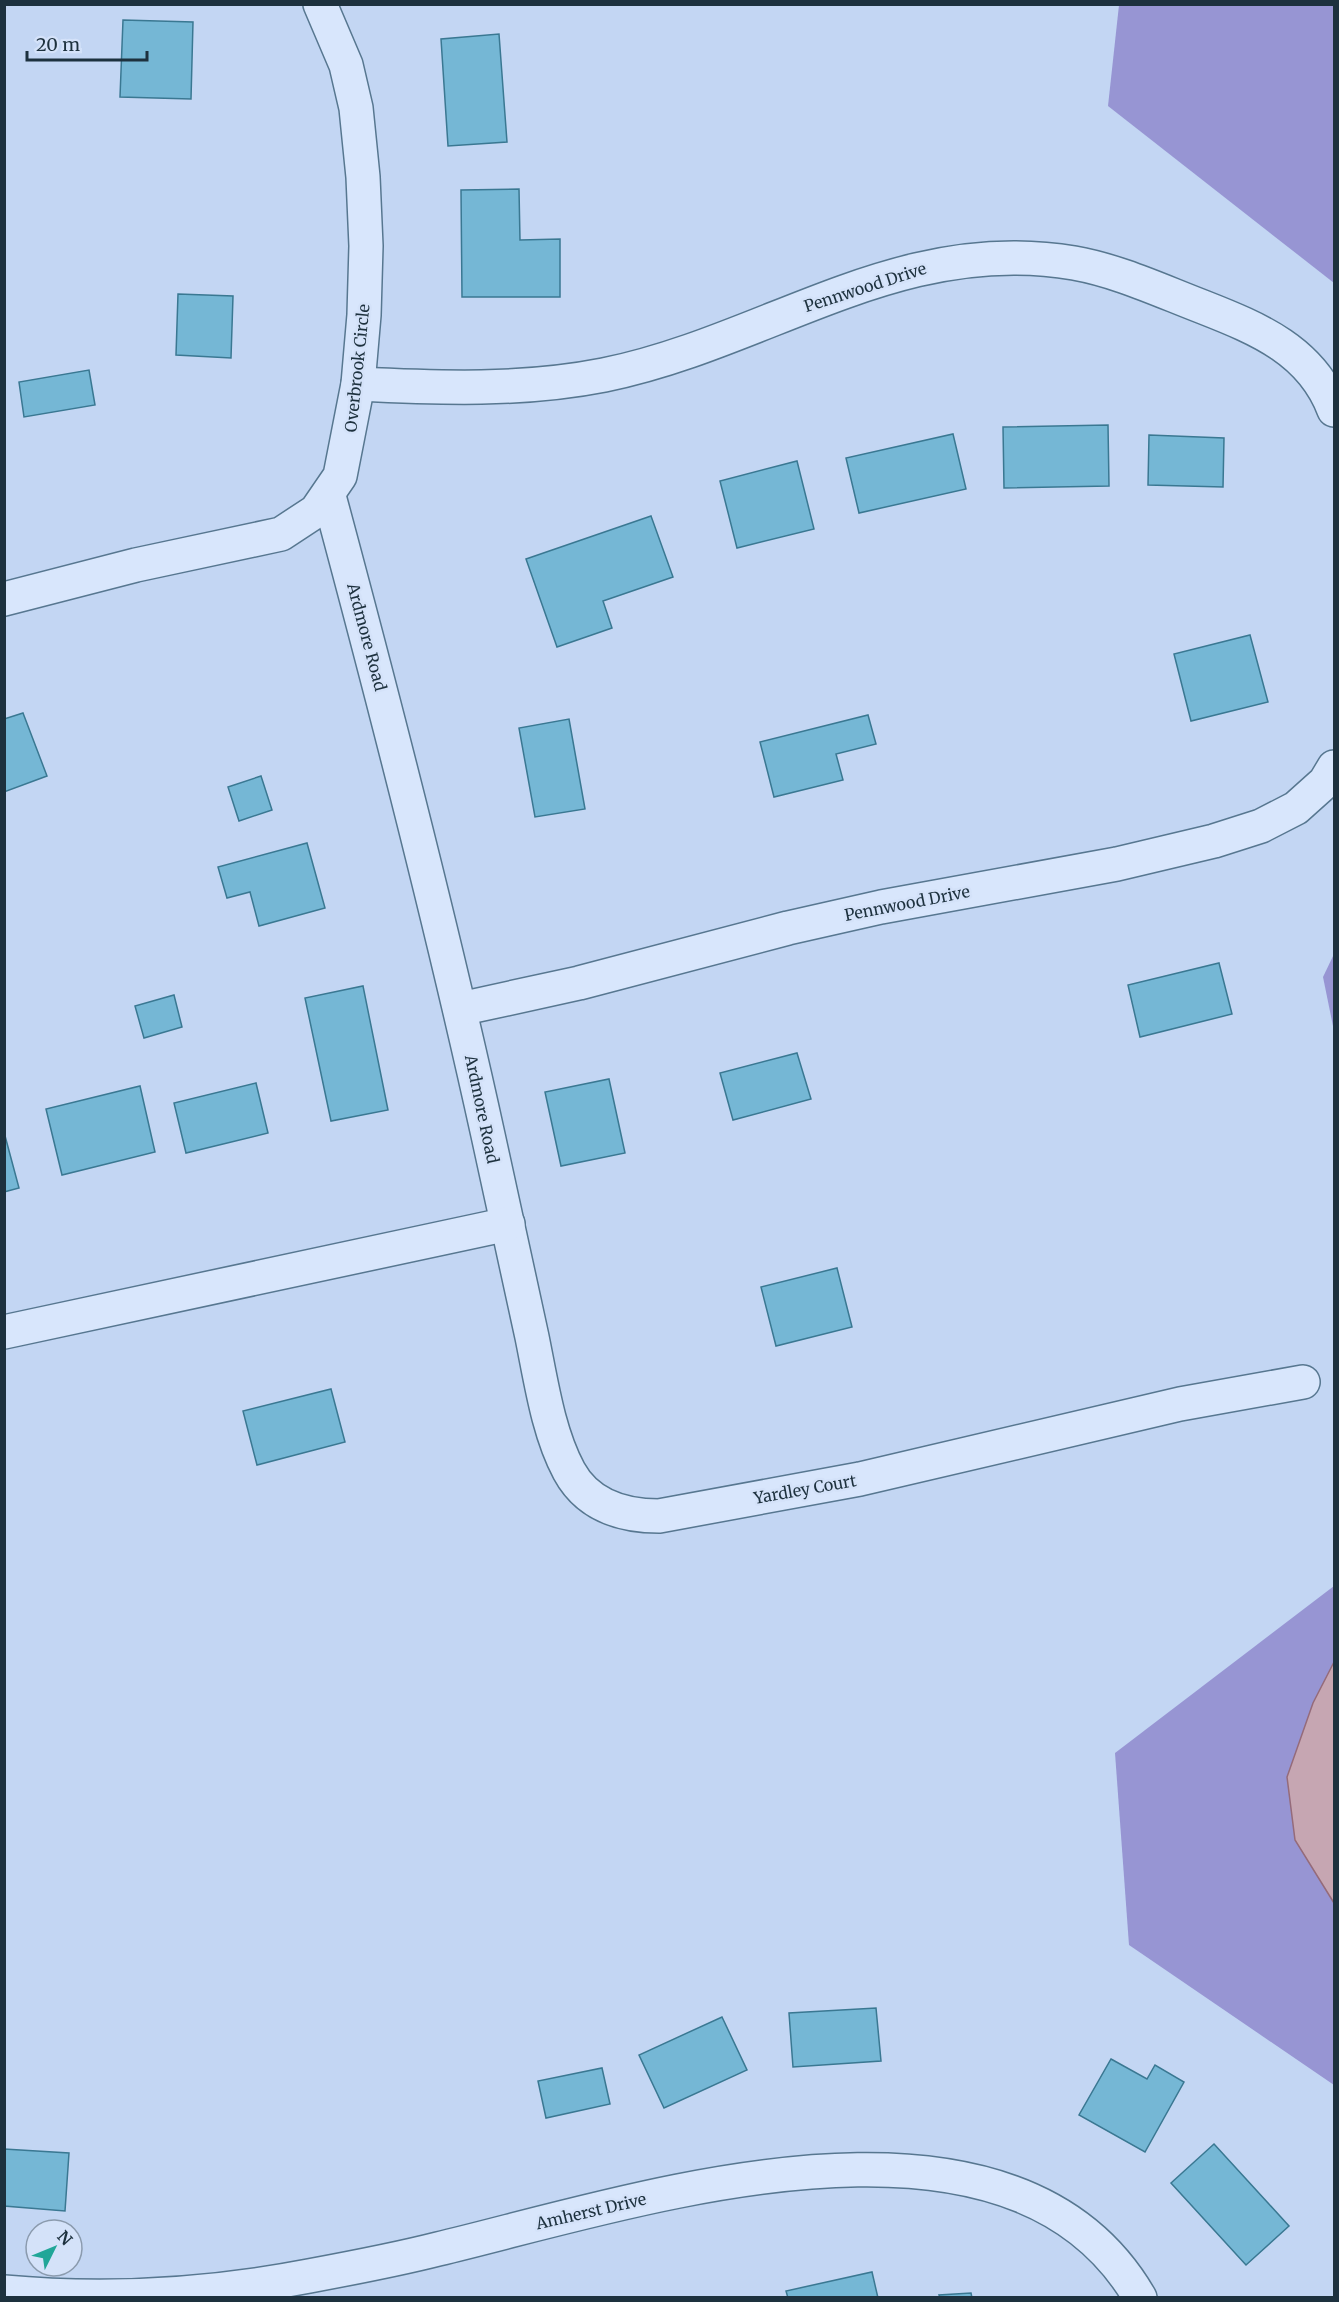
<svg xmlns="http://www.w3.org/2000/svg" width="1339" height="2302" viewBox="0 0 1339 2302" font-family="Merriweather,serif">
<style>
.green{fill:#9795d3}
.water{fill:#c6a6b2;stroke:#956b7a;stroke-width:1.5}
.building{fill:#75b7d5;stroke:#3a7892;stroke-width:1.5}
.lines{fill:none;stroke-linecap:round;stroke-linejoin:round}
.minor-casing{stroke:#577790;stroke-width:36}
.minor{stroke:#d8e6fc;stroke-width:33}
.labels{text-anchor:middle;stroke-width:5;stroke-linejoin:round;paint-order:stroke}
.street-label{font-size:16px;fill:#1d313e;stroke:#d4e2f9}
</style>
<rect width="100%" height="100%" fill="#c3d6f3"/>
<g class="green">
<polygon points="1119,5 1334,5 1334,283 1108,106"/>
<polygon points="1334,954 1334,1031 1323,977"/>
<polygon points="1334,1586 1334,2085 1129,1945 1115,1753"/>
</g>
<polygon class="water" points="1334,1662 1334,1903 1295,1840 1287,1777 1313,1703"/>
<g class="building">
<polygon points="123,20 193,22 191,99 120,97"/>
<polygon points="499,34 507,142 448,146 441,39"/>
<polygon points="519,189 520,240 560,239 560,297 462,297 461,190"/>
<polygon points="178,294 233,296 231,358 176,355"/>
<polygon points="89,370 95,405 24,417 19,382"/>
<polygon points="1108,425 1109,486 1004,488 1003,427"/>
<polygon points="953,434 966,489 859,513 846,458"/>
<polygon points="1149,435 1224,438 1223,487 1148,485"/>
<polygon points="797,461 814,529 737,548 720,481"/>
<polygon points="651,516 673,577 603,601 612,628 557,647 526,559"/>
<polygon points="1250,635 1268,702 1191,721 1174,654"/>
<polygon points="23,713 47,776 4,792 4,719"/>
<polygon points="868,715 876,744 836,754 843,780 774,797 760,742"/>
<polygon points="569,719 585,809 535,817 519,728"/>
<polygon points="261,776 272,810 239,821 228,787"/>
<polygon points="307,843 325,908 259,926 250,892 227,898 218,867"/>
<polygon points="1219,963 1232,1014 1140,1037 1128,985"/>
<polygon points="363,986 388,1110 331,1121 305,998"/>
<polygon points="174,995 182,1027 144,1038 135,1006"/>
<polygon points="797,1053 811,1099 733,1120 720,1073"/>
<polygon points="609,1079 625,1153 561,1166 545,1092"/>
<polygon points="256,1083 268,1133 186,1153 174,1103"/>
<polygon points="140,1086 155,1152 62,1175 46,1109"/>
<polygon points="4,1132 19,1188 4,1192"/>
<polygon points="837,1268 852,1327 776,1346 761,1287"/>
<polygon points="331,1389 345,1442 257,1465 243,1411"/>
<polygon points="876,2008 881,2061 793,2067 789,2013"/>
<polygon points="722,2017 747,2070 664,2108 639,2055"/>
<polygon points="1111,2059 1147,2079 1155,2065 1184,2082 1145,2152 1079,2115"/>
<polygon points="602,2068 610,2104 546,2118 538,2081"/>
<polygon points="1214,2144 1289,2226 1246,2265 1171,2183"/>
<polygon points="4,2149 69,2153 65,2211 4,2206"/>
<polygon points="872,2272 878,2298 788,2298 786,2291"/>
<polygon points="971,2293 972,2298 940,2298 939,2295"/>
</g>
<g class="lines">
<defs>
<g id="minor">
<path d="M 358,384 C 440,388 523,391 604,375 C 767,342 899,233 1074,263 C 1119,271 1161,291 1203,307 C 1259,329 1312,351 1334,410"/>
<path d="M 329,496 C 386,708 441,921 488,1135 C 503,1203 518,1270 532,1337 C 541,1381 548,1432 569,1471 C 588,1506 623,1516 659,1516 L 860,1479 L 1180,1404 L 1303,1382"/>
<polyline points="4,599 136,565 281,534 316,511 340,476 358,384 364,315 366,246 363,177 356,108 346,65 320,4"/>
<polyline points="460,1009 579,983 788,928 881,907 1117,864 1214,841 1261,826 1296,808 1325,782 1334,767"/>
<polyline points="4,1332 508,1224"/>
<path d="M 4,2292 C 104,2301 210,2295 309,2276 C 352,2268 395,2260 438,2249 C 632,2203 1010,2073 1140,2298"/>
</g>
</defs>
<use href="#minor" class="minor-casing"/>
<use href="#minor" class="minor"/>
</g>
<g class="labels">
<g class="street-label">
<text transform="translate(865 287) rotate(-18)" y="6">Pennwood Drive</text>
<text transform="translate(357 368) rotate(-84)" y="6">Overbrook Circle</text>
<text transform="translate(367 637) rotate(75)" y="6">Ardmore Road</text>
<text transform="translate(907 903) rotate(-11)" y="6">Pennwood Drive</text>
<text transform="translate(482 1109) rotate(78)" y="6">Ardmore Road</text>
<text transform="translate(805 1489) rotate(-10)" y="6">Yardley Court</text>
<text transform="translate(591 2211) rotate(-13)" y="6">Amherst Drive</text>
</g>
</g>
<rect width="1339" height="2302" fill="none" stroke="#1d313e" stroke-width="12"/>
<g transform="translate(54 2248) rotate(47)"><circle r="28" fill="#d4e2f9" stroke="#8b9bae" stroke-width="1.5"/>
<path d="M0-4.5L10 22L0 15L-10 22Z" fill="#20a698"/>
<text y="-9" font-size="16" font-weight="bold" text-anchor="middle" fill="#1d313e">N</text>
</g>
<path d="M27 51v9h120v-9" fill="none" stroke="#1d313e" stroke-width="3"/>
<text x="36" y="51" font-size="18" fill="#1d313e" stroke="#d4e2f9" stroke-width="4.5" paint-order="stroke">20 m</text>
</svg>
